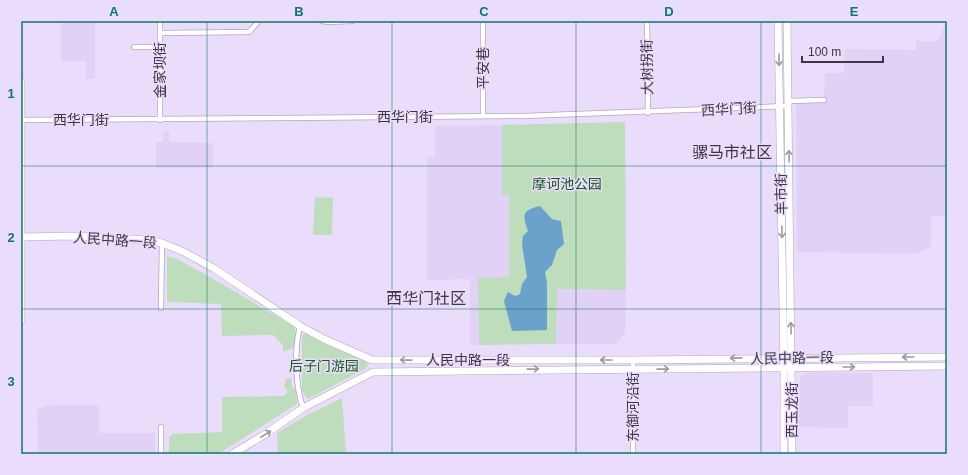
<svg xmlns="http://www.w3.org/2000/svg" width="968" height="475" viewBox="0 0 968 475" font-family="Helvetica,'Noto Sans SC',sans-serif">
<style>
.built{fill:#e2d1f7}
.green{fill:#beddbd}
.water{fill:#6aa2cb}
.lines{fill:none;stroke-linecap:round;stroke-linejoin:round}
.minor-casing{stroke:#b3a5c2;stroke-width:6}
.secondary-casing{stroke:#b3a5c2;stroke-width:8}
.primary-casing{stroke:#b3a5c2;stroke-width:8}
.minor{stroke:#fff;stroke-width:4.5}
.secondary{stroke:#fff;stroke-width:7}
.primary{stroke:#fff;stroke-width:7}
.oneway{stroke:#9e9ba1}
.grid{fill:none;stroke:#0f766e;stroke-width:1;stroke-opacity:0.55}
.labels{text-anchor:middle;stroke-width:3;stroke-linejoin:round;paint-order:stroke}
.street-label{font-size:14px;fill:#3d3743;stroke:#eadcfb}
.park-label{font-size:14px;fill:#165a1e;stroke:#eadcfb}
.quarter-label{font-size:16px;fill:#3d3743;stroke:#eadcfb}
.neatline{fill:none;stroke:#0f766e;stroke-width:1.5}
.grid-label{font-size:13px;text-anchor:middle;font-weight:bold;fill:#0f766e}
</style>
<rect width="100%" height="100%" fill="#eadcfb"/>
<g class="built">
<polygon points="61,21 95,21 95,79 86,79 86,61 61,61"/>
<polygon points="946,21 947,216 931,216 931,246 916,254 797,252 796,103 824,103 825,73 844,73 845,49 916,50 916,41 937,42"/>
<polygon points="502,125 502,195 509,195 509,277 478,278 479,345 470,345 470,279 427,280 427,157 435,157 435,126"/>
<polygon points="164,131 169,131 170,142 213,143 213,168 156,168 156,142 163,142"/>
<polygon points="557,289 626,290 625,332 616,344 556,344"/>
<polygon points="810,372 873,373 873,406 848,406 848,428 799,427 800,377"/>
<polygon points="56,405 97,405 99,407 99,433 155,433 155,454 38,454 37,410 45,406"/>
</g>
<g class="green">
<polygon points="625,122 626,290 557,289 556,344 479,345 478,278 509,277 509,195 502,195 502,125"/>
<polygon points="315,197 333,198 332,235 313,235"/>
<polygon points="167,256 177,259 210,277 295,327 295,347 283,352 283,345 273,335 222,336 221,304 167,302"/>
<polygon points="306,333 366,361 368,366 365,369 308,399 302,391 302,336"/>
<polygon points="291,378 292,388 296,389 297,404 218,454 169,454 169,438 172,434 222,432 222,397 284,396 287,393 287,389 284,387 286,379"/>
<polygon points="342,398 346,454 278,454 277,433 307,415"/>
</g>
<path class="water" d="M 540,206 L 552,219 L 561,221 L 564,244 L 557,250 L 552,265 L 545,272 L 547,283 L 547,330 L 512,331 L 504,301 L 508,292 L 515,296 L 520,294 L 522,284 L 527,277 L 522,244 L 523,236 L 528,231 C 522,215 522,210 540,206 Z"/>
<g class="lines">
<defs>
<g id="minor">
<polyline points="160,21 160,120"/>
<polyline points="322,21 328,22 352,21"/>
<polyline points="647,21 648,113"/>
<polyline points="160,33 249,32 259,21"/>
<polyline points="134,47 160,47"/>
<polyline points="788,101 824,100"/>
<polyline points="483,116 483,21"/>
<polyline points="22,120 523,116 788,106"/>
<polyline points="161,308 162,243"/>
<path d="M 300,326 C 294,351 295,384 303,408"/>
<polyline points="161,454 161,427"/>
<polyline points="633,454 633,360"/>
</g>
<g id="secondary">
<polyline points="778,21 784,367 784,454"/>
<polyline points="787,21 792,454"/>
</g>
<g id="primary">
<polyline points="21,82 21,320"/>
<polyline points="21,237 72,236 149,240 162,243 184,252 215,269 300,326 324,339 372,360 633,360 947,357"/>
<polyline points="232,454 264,435 303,408 373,372 947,366"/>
</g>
</defs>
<use href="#minor" class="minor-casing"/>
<use href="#secondary" class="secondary-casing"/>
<use href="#primary" class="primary-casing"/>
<use href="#minor" class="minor"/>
<use href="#secondary" class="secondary"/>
<use href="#primary" class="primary"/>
</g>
<defs><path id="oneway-shaft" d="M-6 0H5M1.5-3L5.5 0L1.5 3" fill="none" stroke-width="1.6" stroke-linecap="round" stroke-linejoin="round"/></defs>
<g class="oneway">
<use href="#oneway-shaft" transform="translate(779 60) rotate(89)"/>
<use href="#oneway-shaft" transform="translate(789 156) rotate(-91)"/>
<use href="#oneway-shaft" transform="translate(782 232) rotate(89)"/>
<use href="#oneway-shaft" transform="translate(791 328) rotate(-91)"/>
<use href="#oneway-shaft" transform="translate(908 357) rotate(180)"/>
<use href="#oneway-shaft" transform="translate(736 358) rotate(179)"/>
<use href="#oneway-shaft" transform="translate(406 360) rotate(-179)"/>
<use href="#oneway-shaft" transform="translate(606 360) rotate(180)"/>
<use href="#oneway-shaft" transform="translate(849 367)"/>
<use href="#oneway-shaft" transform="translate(533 369) rotate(-1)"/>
<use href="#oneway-shaft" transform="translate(663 369) rotate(-1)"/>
<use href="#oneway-shaft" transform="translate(266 434) rotate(-33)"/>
</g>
<path class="grid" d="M 207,21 L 207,454M 392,21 L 392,454M 576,21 L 576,454M 761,21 L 761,454M 21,166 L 947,166M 21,309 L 947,309"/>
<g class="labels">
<g class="street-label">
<text transform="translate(647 67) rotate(-91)" y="5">大树拐街</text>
<text transform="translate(483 68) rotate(-90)" y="5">平安巷</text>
<text transform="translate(160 70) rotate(-90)" y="5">金家坝街</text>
<text transform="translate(729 109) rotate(-3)" y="5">西华门街</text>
<text x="405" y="122">西华门街</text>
<text x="81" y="125">西华门街</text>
<text transform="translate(781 194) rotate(-91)" y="5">羊市街</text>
<text transform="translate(115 240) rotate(4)" y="5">人民中路一段</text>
<text transform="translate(792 358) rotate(-1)" y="5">人民中路一段</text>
<text x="468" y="365">人民中路一段</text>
<text transform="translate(633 407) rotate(-90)" y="5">东御河沿街</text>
<text transform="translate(792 410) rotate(-90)" y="5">西玉龙街</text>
</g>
<g class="park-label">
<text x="567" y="189">摩诃池公园</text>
<text x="324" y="371">后子门游园</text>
</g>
<g class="quarter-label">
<text x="732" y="158">骡马市社区</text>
<text x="426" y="304">西华门社区</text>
</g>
</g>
<rect width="968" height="475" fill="none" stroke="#eadcfb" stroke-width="44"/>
<path d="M802 56v6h81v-6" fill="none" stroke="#3d3743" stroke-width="2"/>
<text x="808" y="56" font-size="12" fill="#3d3743" stroke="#eadcfb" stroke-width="3" paint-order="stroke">100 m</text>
<rect x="22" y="22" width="924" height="431" class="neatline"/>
<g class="grid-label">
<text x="114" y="16">A</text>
<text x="299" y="16">B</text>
<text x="484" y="16">C</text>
<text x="669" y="16">D</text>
<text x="854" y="16">E</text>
<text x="11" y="98">1</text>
<text x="11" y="242">2</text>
<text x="11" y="386">3</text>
</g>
</svg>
